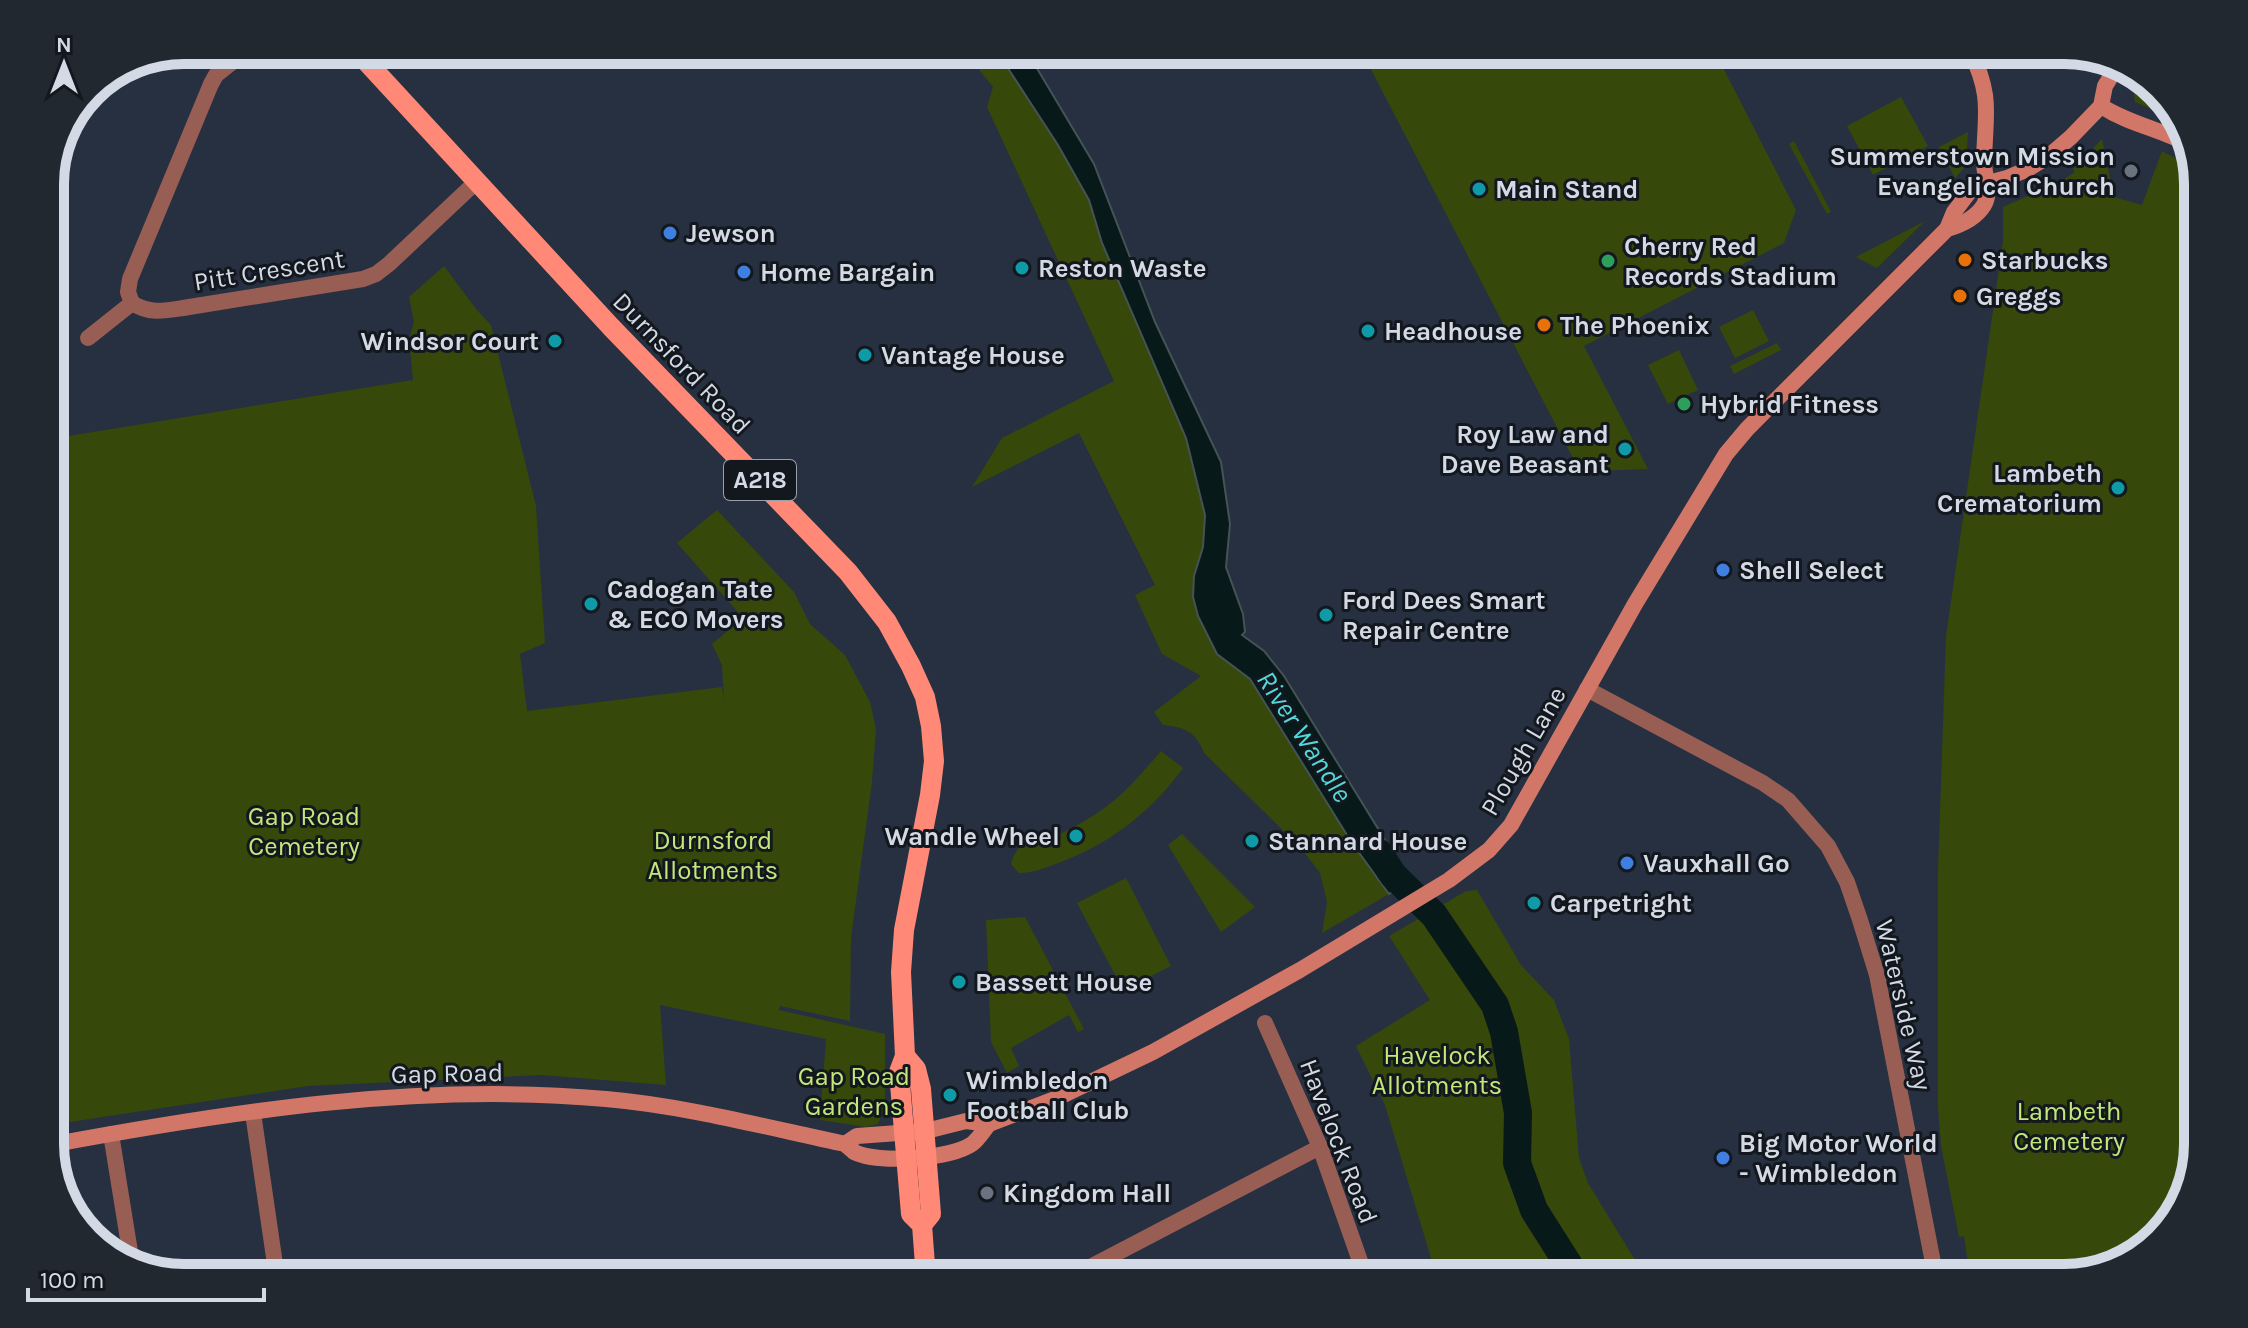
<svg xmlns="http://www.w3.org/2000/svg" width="2248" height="1328" viewBox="0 0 2248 1328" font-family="Karla,sans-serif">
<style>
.green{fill:#37480b}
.water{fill:#081919;stroke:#455356;stroke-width:2}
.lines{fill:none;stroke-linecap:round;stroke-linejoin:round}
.river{stroke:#081919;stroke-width:28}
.street{stroke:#985e54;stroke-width:16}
.secondary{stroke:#d27768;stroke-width:16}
.primary{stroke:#ff8976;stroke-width:20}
.worship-dot{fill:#6b7280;stroke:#13181f;stroke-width:3}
.culture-dot{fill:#0f9aa8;stroke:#13181f;stroke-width:3}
.shop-dot{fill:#3f7fe0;stroke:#13181f;stroke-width:3}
.food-dot{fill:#e8710a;stroke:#13181f;stroke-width:3}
.leisure-dot{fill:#2e9e5b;stroke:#13181f;stroke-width:3}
.labels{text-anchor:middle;stroke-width:6;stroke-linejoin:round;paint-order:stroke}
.shield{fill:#13181f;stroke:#9aa0aa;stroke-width:2}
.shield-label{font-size:24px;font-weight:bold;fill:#d4dae5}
.poi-label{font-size:26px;font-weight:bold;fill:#d4dae5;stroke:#13181f;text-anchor:start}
.street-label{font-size:26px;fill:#d4dae5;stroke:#13181f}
.park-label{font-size:26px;fill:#c4e77a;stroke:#13181f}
.water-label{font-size:28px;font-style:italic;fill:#53d7d9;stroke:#13181f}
.rim{fill:none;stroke:#d4dae5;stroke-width:10}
</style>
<rect width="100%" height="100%" fill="#263040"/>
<g class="green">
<polygon points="1715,52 1796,210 1784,243 1584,346 1648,469 1594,471 1577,466 1363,54"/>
<path d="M 1029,55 L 1094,164 L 1155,322 L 1221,462 L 1230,524 L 1226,567 L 1243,614 L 1245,632 L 1242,635 L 1264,651 L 1284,676 L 1409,879 L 1389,894 L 1322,933 L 1327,902 L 1320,873 L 1301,848 L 1204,753 C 1196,732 1185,727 1163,725 L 1154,712 L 1201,676 L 1162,654 L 1135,595 L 1155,585 L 1079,433 L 972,487 L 1002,438 L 1114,381 L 987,107 L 993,87 L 968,56 Z"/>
<polygon points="2136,73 2174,111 2166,115 2135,102 2132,79"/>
<polygon points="1901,97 1928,146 1873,175 1847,126"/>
<polygon points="1968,132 1966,166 1955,178 1939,147"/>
<polygon points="2102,139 2114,197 2142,205 2162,151 2188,165 2198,176 2198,1144 2180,1211 2131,1260 2064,1278 1970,1278 1964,1236 1959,1237 1941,1146 1938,1107 1938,870 1946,636 2003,241 2003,207 2041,190 2043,193 2075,172 2073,169"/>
<polygon points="1794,141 1831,212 1827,214 1789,144"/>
<polygon points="1925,221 1877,268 1856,257"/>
<polygon points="444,266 476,309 491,325 536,506 545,643 520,654 527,711 722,687 724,700 722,665 712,644 743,618 677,543 717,510 794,592 810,624 845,655 870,702 876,729 872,782 851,938 850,1021 780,1006 779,1010 885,1034 885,1108 878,1124 866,1127 820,1120 826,1039 660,1005 666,1085 541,1075 308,1086 50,1125 50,439 413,380 409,339 414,322 409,297"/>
<polygon points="1753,310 1769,341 1735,358 1719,327"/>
<polygon points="1777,343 1781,350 1734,374 1730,366"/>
<polygon points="1679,350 1698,390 1668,404 1648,365"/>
<path d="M 1161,751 L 1183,768 C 1151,812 1111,843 1061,862 C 1047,867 1034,873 1019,873 L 1011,864 C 1018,835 1039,844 1060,834 C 1109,810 1126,792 1161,751 Z"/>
<polygon points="1182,834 1255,907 1221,932 1168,845"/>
<polygon points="1126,878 1171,966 1123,990 1077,903"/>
<polygon points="1477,890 1521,965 1554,1000 1569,1039 1579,1158 1588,1183 1646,1278 1437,1278 1385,1105 1356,1046 1430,1000 1389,936 1466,891"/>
<polygon points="1025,917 1084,1029 1078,1032 1069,1015 1011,1048 1019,1066 1007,1073 991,1042 986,920"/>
</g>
<polygon class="water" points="1029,55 1094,164 1155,322 1221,462 1230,524 1226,567 1243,614 1245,632 1242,635 1264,651 1284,676 1409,879 1389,894 1352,843 1250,679 1217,654 1198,616 1193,597 1194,576 1203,547 1205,515 1186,438 1102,243 1089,200 1058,145 1000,56"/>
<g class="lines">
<polyline class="river" points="1379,853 1393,875 1434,915 1495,1005 1504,1032 1518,1113 1517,1163 1534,1210 1577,1278"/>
<g class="street">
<path d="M 235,60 L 216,75 L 211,84 L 130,279 L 128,292 L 132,303 C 149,314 164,311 183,308 L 363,279 L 376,274 L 389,264 L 476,182"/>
<polyline points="88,338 132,303"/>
<polyline points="1587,689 1763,783 1788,800 1828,846 1847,882 1860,920 1877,975 1936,1278"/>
<polyline points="1265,1023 1320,1147 1366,1278"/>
<polyline points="253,1113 277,1278"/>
<polyline points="111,1134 132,1264"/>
<polyline points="1069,1278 1320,1147"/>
</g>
<g class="secondary">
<path d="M 2101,106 C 2129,124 2160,129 2188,144"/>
<path d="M 1947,229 C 1961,225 1976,218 1984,205 C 1992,191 1984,176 1984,162 C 1985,113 1993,98 1970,50"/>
<polyline points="845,1144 857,1136 926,1131 966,1121 989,1124 1055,1099 1153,1052 1300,970 1449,880 1489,850 1511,825 1635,604 1726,454 1747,429 1947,229 1954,212 1973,187 2007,178 2028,169 2049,156 2071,137 2101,106 2105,86 2118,65"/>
<path d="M 50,1145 C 233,1111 420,1082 606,1099 C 686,1106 765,1127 845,1144 C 846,1145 853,1151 854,1152 C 879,1164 950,1159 972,1144 C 978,1140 984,1130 989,1124"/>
</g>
<g class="primary">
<polyline points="364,59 611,327 848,572 887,622 911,666 925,697 931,726 934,761 930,795 904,930 901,972 905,1056 899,1072 911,1214 922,1225 926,1278"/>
<polyline points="905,1056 916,1069 921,1089 931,1214 922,1225"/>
</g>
</g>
<g class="worship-dot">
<circle cx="2131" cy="171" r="8"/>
<circle cx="987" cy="1193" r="8"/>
</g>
<g class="culture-dot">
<circle cx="1479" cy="189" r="8"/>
<circle cx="1022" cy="268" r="8"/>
<circle cx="1368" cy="331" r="8"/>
<circle cx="555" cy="341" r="8"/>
<circle cx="865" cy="355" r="8"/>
<circle cx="1625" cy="449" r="8"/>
<circle cx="2118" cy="488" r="8"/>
<circle cx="591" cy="604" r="8"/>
<circle cx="1326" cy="615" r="8"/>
<circle cx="1076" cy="836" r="8"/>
<circle cx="1252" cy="841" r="8"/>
<circle cx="1534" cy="903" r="8"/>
<circle cx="959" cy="982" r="8"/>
<circle cx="950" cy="1095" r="8"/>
</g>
<g class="shop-dot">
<circle cx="670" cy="233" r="8"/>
<circle cx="744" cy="272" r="8"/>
<circle cx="1723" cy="570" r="8"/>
<circle cx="1627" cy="863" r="8"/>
<circle cx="1723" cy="1158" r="8"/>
</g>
<g class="food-dot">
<circle cx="1965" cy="260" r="8"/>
<circle cx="1960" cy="296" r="8"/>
<circle cx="1544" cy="325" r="8"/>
</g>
<g class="leisure-dot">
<circle cx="1608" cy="261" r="8"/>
<circle cx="1684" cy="404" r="8"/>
</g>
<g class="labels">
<rect class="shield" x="724" y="460" width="72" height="40" rx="6"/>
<g class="shield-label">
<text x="760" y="488">A218</text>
</g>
<g class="poi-label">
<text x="2115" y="165" text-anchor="end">Summerstown Mission<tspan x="2115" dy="30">Evangelical Church</tspan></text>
<text x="1495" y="198">Main Stand</text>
<text x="686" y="242">Jewson</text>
<text x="1624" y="255">Cherry Red<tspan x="1624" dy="30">Records Stadium</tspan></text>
<text x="1981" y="269">Starbucks</text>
<text x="1038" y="277">Reston Waste</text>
<text x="760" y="281">Home Bargain</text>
<text x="1976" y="305">Greggs</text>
<text x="1560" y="334">The Phoenix</text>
<text x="1384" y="340">Headhouse</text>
<text x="539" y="350" text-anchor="end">Windsor Court</text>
<text x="881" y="364">Vantage House</text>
<text x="1700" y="413">Hybrid Fitness</text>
<text x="1609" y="443" text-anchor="end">Roy Law and<tspan x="1609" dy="30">Dave Beasant</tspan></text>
<text x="2102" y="482" text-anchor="end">Lambeth<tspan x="2102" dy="30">Crematorium</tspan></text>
<text x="1739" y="579">Shell Select</text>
<text x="607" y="598">Cadogan Tate<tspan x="607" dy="30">&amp; ECO Movers</tspan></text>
<text x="1342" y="609">Ford Dees Smart<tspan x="1342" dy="30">Repair Centre</tspan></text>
<text x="1060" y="845" text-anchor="end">Wandle Wheel</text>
<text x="1268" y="850">Stannard House</text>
<text x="1643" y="872">Vauxhall Go</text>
<text x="1550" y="912">Carpetright</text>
<text x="975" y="991">Bassett House</text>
<text x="966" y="1089">Wimbledon<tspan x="966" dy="30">Football Club</tspan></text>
<text x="1739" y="1152">Big Motor World<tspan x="1739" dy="30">- Wimbledon</tspan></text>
<text x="1003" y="1202">Kingdom Hall</text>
</g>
<g class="street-label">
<text transform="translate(269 270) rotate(-9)" y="9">Pitt Crescent</text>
<text transform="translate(682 363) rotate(46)" y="9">Durnsford Road</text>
<text transform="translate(1523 751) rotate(-60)" y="9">Plough Lane</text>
<text transform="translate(1904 1005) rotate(77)" y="9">Waterside Way</text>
<text transform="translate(447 1073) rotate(-1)" y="9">Gap Road</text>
<text transform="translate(1339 1141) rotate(69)" y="9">Havelock Road</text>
</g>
<g class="park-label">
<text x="304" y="825">Gap Road<tspan x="304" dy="30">Cemetery</tspan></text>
<text x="713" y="849">Durnsford<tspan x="713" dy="30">Allotments</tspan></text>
<text x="1437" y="1064">Havelock<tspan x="1437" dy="30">Allotments</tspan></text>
<text x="854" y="1085">Gap Road<tspan x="854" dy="30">Gardens</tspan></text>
<text x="2069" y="1120">Lambeth<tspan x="2069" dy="30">Cemetery</tspan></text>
</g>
<g class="water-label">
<text transform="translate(1305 736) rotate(57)" y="10">River Wandle</text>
</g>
</g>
<path d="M0 0H2248V1328H0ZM184 64H2064A120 120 0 0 1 2184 184V1144A120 120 0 0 1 2064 1264H184A120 120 0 0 1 64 1144V184A120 120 0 0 1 184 64Z" fill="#22282f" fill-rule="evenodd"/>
<path class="rim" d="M184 64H2064A120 120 0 0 1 2184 184V1144A120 120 0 0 1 2064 1264H184A120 120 0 0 1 64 1144V184A120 120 0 0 1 184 64Z"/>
<g transform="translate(64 64)" stroke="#13181f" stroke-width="6" paint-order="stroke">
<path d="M0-6L14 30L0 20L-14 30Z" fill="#d4dae5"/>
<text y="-12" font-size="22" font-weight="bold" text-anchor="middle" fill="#d4dae5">N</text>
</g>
<path d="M28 1288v12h236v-12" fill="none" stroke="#d4dae5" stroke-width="4"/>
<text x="40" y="1288" font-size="24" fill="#d4dae5" stroke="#13181f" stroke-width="6" paint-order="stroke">100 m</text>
</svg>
